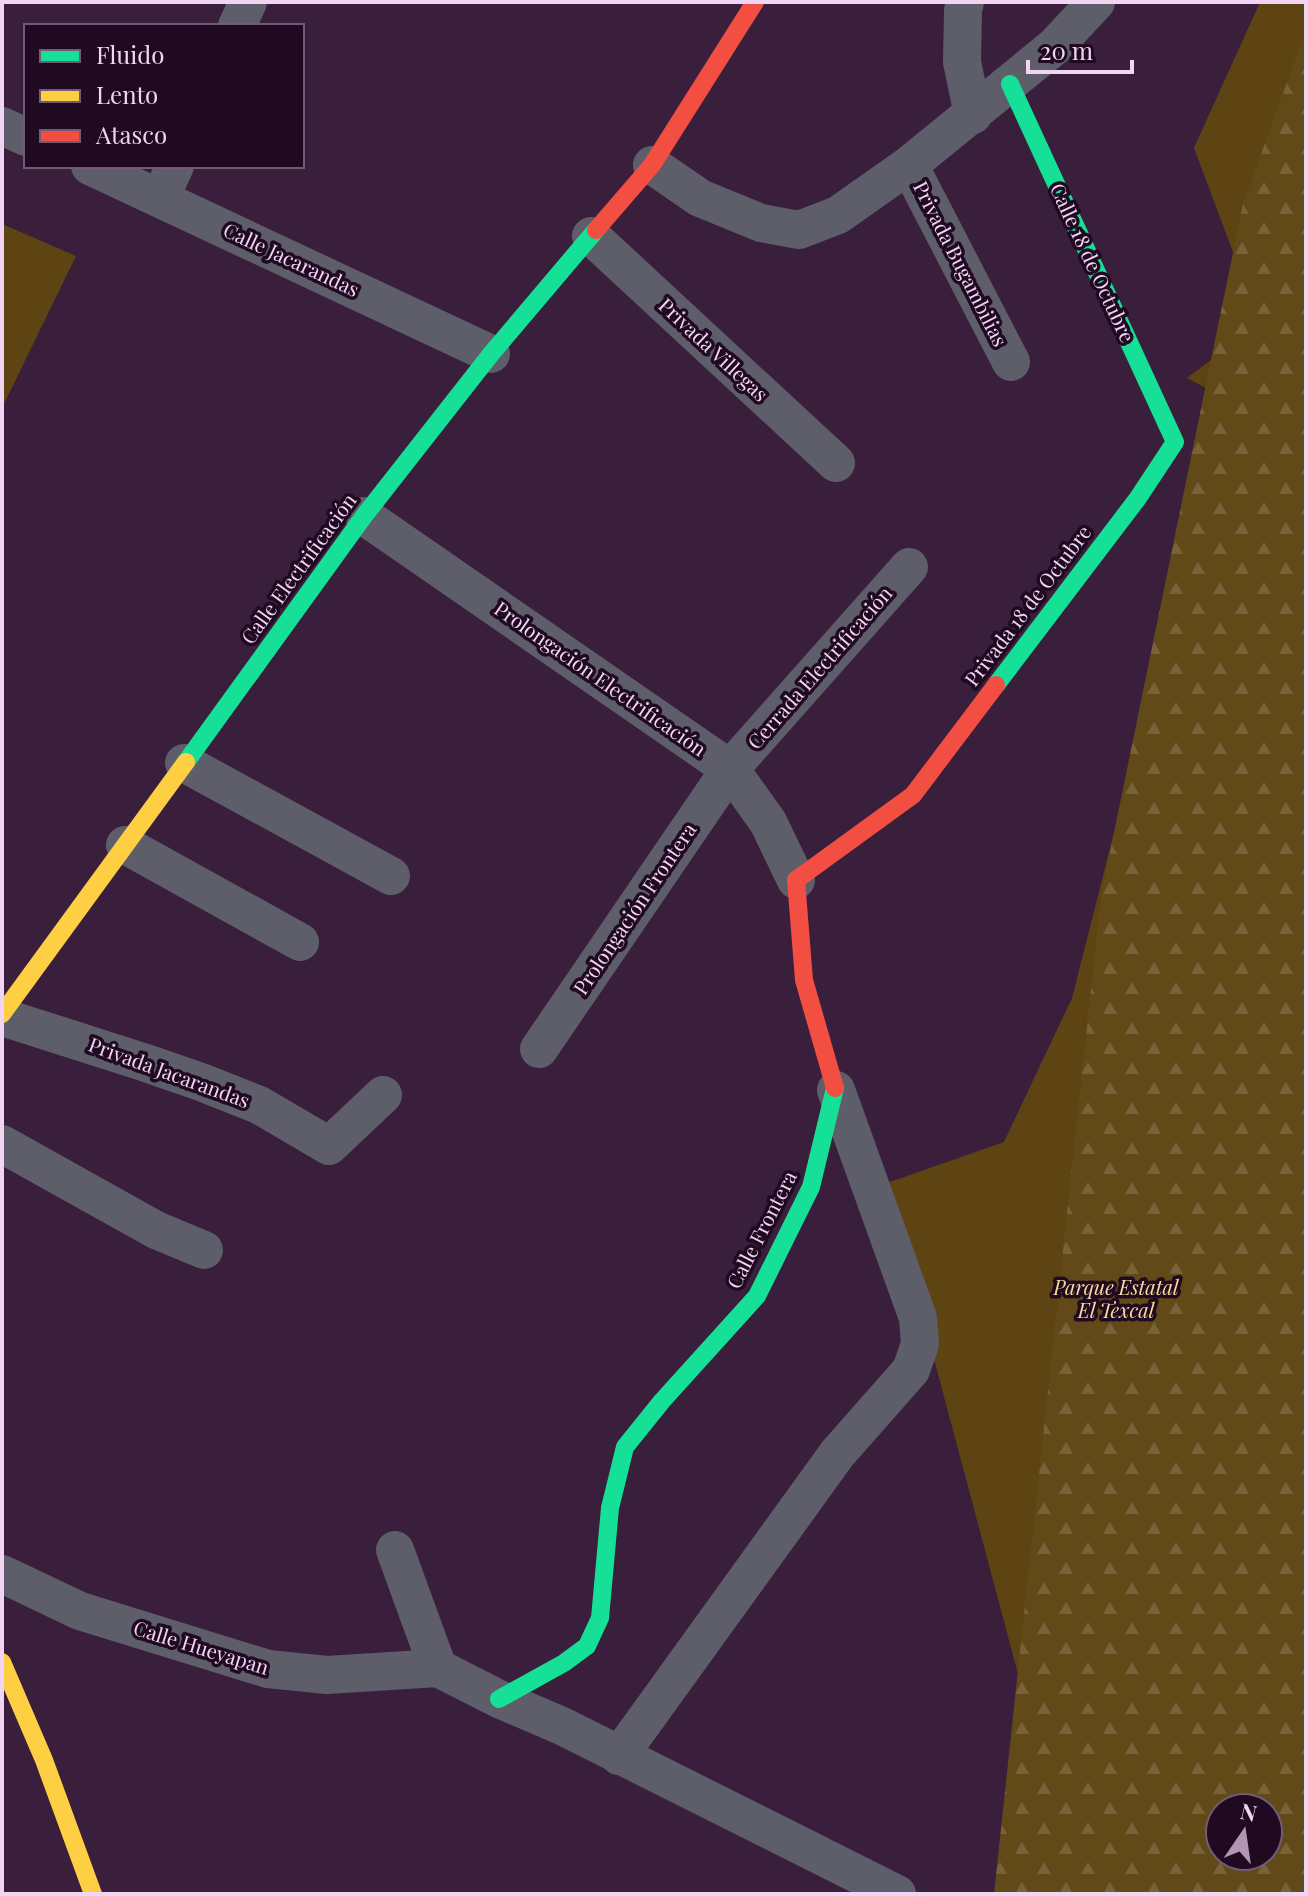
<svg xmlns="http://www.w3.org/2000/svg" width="1308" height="1896" viewBox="0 0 1308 1896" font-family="'Playfair Display',serif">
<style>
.green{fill:#5d4412;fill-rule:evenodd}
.forest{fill:url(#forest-firs);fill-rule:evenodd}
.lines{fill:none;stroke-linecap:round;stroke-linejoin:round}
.street{stroke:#5e5e6b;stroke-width:38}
.fast{stroke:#16e098;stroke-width:18}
.slow{stroke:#ffcf43;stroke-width:18}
.jam{stroke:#f24e42;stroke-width:18}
.labels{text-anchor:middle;stroke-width:7;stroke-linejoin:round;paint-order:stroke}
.street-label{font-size:20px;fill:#f2d5f4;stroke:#1f0a21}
.park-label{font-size:20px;font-style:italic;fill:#fbdb9a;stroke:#1f0a21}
</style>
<defs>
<pattern id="forest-firs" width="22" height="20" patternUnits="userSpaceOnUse" patternTransform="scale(2)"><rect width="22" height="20" fill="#624918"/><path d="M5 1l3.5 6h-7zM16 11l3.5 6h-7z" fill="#79623a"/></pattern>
</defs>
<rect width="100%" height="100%" fill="#391f3b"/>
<g class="green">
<polygon points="1260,2 1306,2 1306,442 1187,378 1268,317 1233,252 1194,148"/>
<polygon points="2,224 76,256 2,408"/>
<path d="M 1139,734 L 1306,1894 L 1013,1894 L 1041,1771 L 1018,1674 L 887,1183 L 1004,1142 L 1072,998 ZM 1220,1808 L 1268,1808 L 1268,1856 L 1220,1856 Z"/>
</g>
<path class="forest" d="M 1306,30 L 1306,1894 L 994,1894 L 1101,896 L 1243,204 ZM 1220,1808 L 1268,1808 L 1268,1856 L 1220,1856 Z"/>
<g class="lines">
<g class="street">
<polyline points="965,2 963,10 962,62 973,115"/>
<polyline points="237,26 248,2"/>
<polyline points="2,126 26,137"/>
<polyline points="652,165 700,198 761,223 799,230 838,215 909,165 1055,46 1096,2"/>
<polyline points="909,165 1011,362"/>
<polyline points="90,166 491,354"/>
<polyline points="160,198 175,166"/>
<polyline points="591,236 836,463"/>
<polyline points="364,516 730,769 768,822 796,880"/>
<polyline points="184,763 391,876"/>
<polyline points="125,845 300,942"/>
<polyline points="2,1017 143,1062 201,1082 259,1105 329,1146 383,1095"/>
<polyline points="539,1049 730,769 909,567"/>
<polyline points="2,1144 156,1230 204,1250"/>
<polyline points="395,1550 438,1668"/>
<polyline points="2,1574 80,1611 268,1669 327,1675 438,1668 499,1699 562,1726 897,1894"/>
<polyline points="619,1756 837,1454 911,1370 920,1344 918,1318 836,1090"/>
</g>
<g class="fast">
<polyline points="996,685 1138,498 1175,442 1010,84"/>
<polyline points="186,762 364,516 491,354 596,230"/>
<polyline points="499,1699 564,1663 587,1646 600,1618 610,1508 625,1447 662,1401 757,1296 811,1187 835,1088"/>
</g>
<g class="slow">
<polyline points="2,1014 186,762"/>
<polyline points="2,1662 44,1760 93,1894"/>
</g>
<g class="jam">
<polyline points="596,230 652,165 755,2"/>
<polyline points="835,1088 804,980 796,880 913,795 996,685"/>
</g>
</g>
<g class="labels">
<g class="street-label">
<text transform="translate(291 260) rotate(25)" y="7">Calle Jacarandas</text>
<text transform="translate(1092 263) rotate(65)" y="7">Calle 18 de Octubre</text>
<text transform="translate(960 264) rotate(63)" y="7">Privada Bugambilias</text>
<text transform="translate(713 350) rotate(43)" y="7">Privada Villegas</text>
<text transform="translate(299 569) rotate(-54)" y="7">Calle Electrificación</text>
<text transform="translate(1028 606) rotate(-53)" y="7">Privada 18 de Octubre</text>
<text transform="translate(820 668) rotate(-49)" y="7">Cerrada Electrificación</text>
<text transform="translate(600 679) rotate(35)" y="7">Prolongación Electrificación</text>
<text transform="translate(635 909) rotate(-56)" y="7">Prolongación Frontera</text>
<text transform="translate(169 1073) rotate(20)" y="7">Privada Jacarandas</text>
<text transform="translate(762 1230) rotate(-63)" y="7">Calle Frontera</text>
<text transform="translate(201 1648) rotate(17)" y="7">Calle Hueyapan</text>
</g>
<g class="park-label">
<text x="1116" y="1295">Parque Estatal<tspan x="1116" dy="23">El Texcal</tspan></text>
</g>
</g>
<rect width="1308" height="1896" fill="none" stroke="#f2d5f4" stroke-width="8"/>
<rect x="24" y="24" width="280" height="144" fill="#1f0a21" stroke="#735b75" stroke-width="2"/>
<rect x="40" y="50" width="40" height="12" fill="#16e098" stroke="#735b75" stroke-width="2"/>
<text x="96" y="64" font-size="24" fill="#f2d5f4">Fluido</text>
<rect x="40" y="90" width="40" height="12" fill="#ffcf43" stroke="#735b75" stroke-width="2"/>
<text x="96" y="104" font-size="24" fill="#f2d5f4">Lento</text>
<rect x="40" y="130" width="40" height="12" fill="#f24e42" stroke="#735b75" stroke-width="2"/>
<text x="96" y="144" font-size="24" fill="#f2d5f4">Atasco</text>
<g transform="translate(1244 1832) rotate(13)"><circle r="38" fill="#1f0a21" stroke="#735b75" stroke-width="2"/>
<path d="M0-6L14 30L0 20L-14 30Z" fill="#b195b3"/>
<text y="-12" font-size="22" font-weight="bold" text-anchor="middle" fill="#f2d5f4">N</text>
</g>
<path d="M1028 60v12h104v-12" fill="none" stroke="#f2d5f4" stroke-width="4"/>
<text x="1040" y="60" font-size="24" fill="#f2d5f4" stroke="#1f0a21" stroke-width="6" paint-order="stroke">20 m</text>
</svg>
